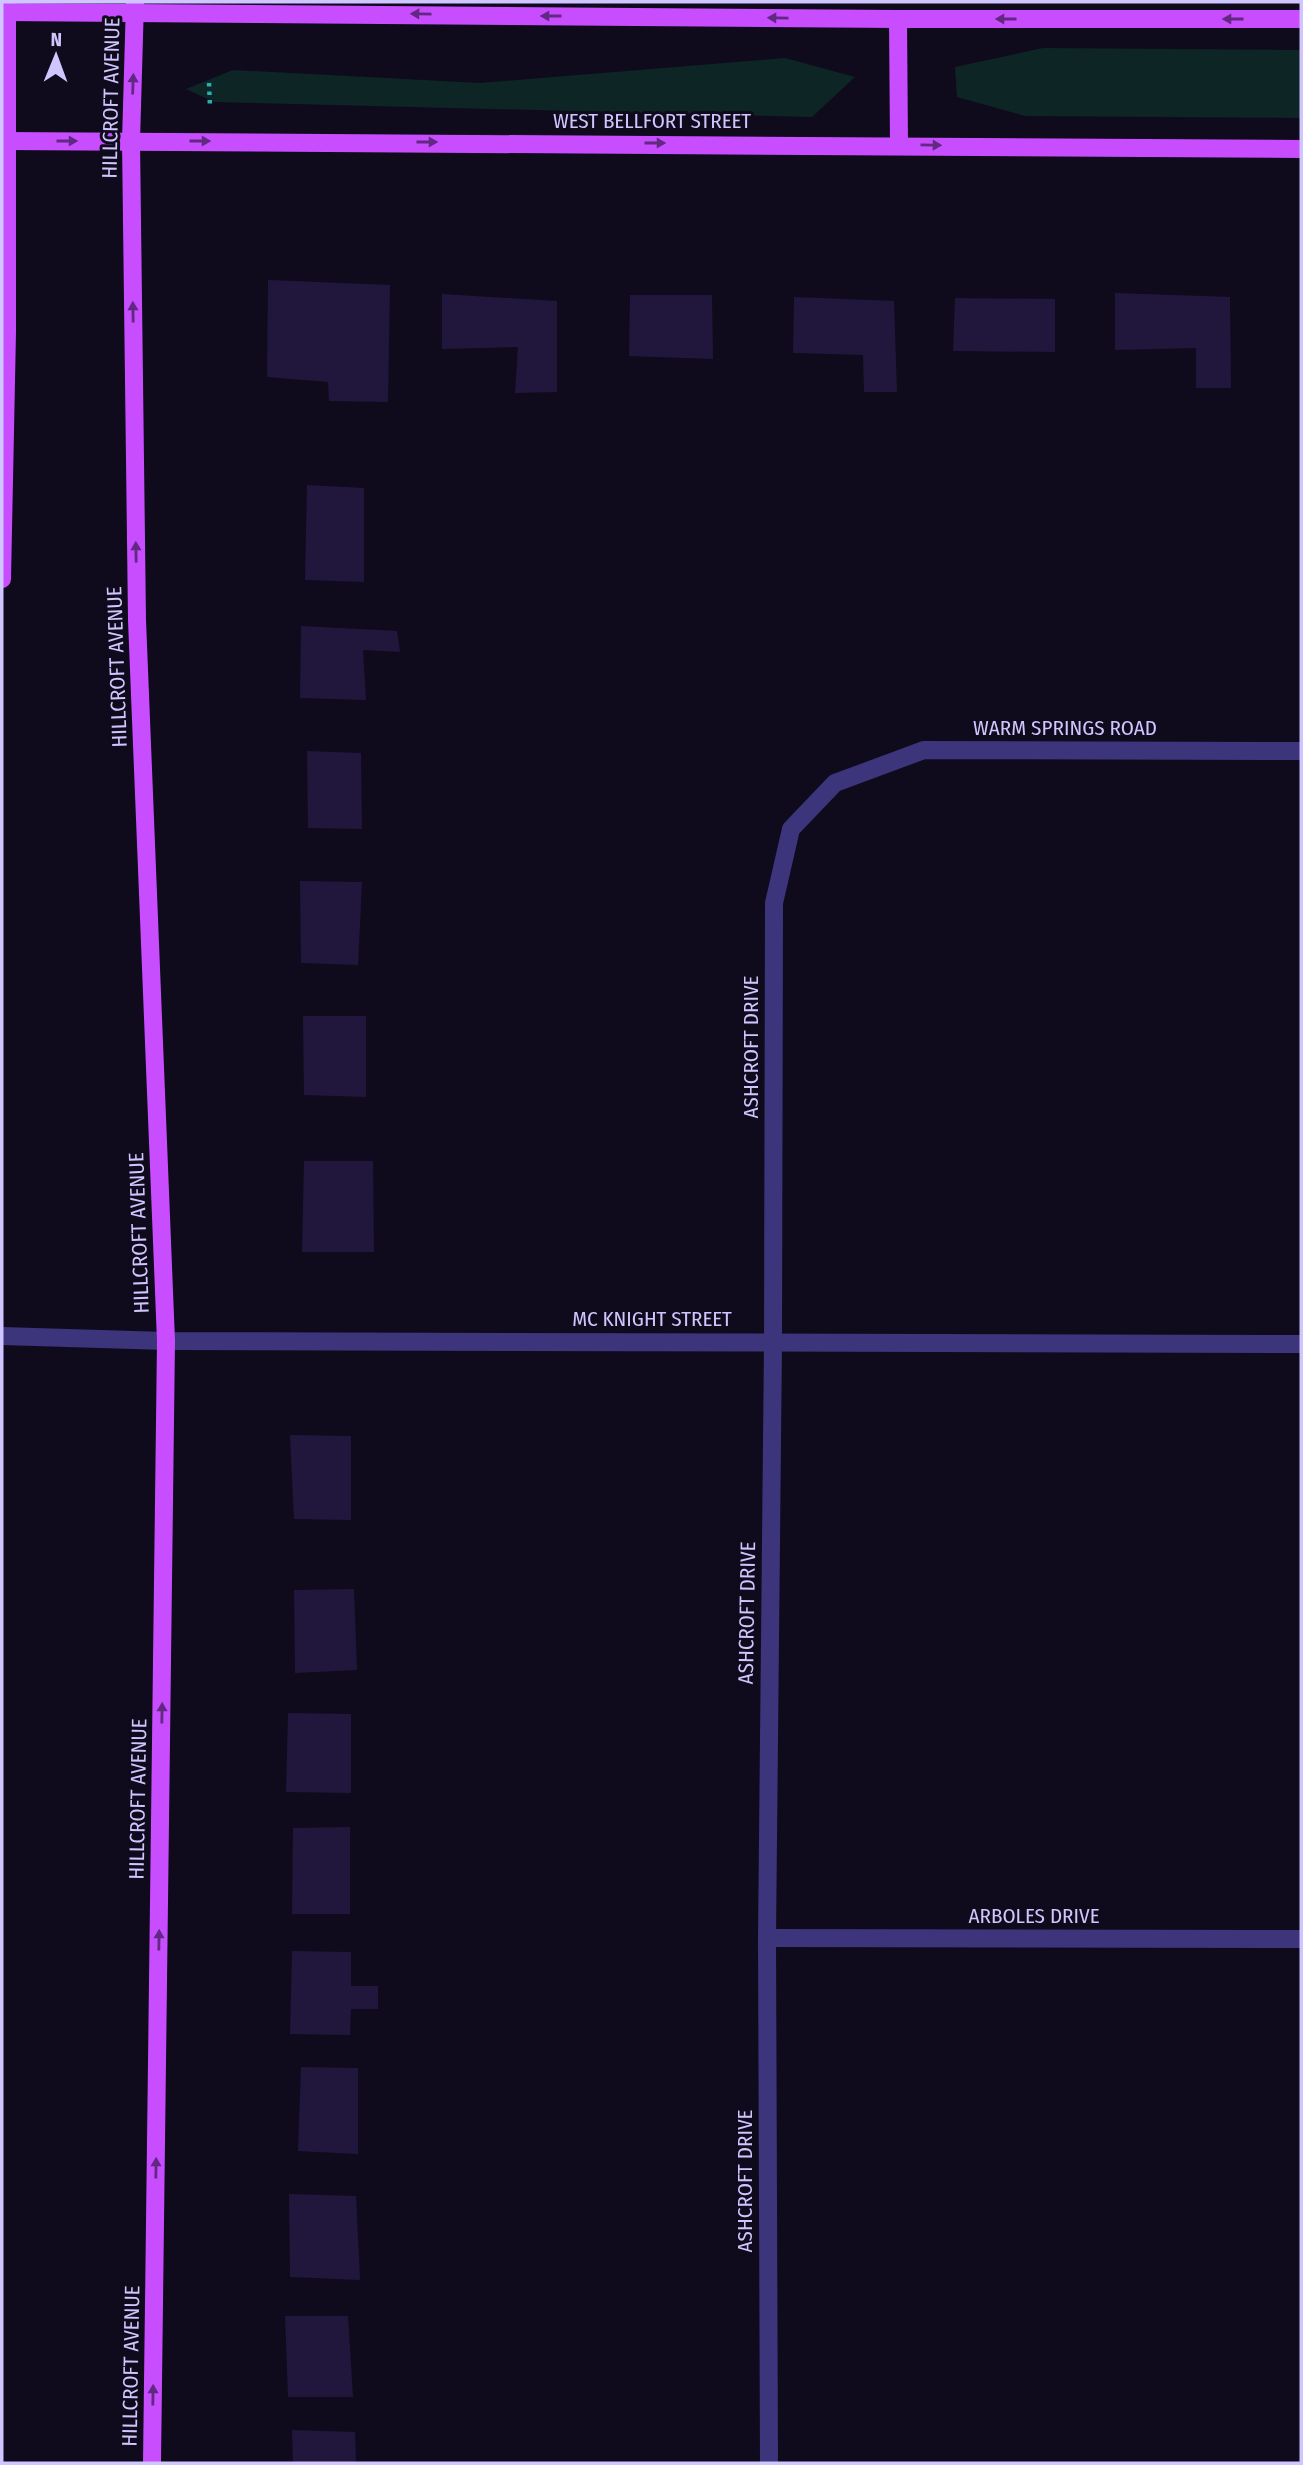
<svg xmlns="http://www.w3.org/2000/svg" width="1303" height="2465" viewBox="0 0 1303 2465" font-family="'Fira Sans Condensed',sans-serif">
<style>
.green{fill:#0e2526}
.building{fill:#21173d}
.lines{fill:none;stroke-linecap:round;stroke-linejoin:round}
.path{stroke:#2baeae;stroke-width:4.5;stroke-dasharray:3.5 5;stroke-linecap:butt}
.minor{stroke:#3c357c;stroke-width:18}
.major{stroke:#c74dff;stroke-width:18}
.oneway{fill:#622982}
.labels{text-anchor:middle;stroke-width:6;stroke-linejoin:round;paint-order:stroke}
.street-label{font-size:21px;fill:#d0c6ff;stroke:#0f0b1c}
</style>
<rect width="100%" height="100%" fill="#0f0b1c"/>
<g class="green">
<polygon points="1043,48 1301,50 1301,118 1025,116 957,97 955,67"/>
<polygon points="785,58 855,77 812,117 214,102 186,89 233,70 480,83"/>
</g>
<g class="building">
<polygon points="268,280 390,285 388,402 329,401 328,382 267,377"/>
<polygon points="1115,293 1230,297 1231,388 1196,388 1196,348 1115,350"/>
<polygon points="442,294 557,301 557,392 515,393 518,347 442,349"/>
<polygon points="630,295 712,295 713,359 629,356"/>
<polygon points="794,297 894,301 897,392 864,392 863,355 793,353"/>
<polygon points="955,298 1055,299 1055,352 953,351"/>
<polygon points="307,485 364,488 364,582 305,580"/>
<polygon points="301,626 397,631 400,652 363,650 366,700 300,698"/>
<polygon points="307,751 361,753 362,829 308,828"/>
<polygon points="300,881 362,882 358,965 301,963"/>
<polygon points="303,1016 366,1016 366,1097 304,1095"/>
<polygon points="304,1161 373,1161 374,1252 302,1252"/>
<polygon points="290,1435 351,1436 351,1520 294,1519"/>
<polygon points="354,1589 357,1670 295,1673 294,1590"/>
<polygon points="288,1713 351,1714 351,1793 286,1792"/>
<polygon points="350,1827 350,1914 292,1914 293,1828"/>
<polygon points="292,1951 351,1952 351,1986 378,1986 378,2009 351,2009 350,2035 290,2034"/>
<polygon points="301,2067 358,2068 358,2154 298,2151"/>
<polygon points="289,2194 356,2196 360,2280 290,2277"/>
<polygon points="285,2316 348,2316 353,2397 288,2397"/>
<polygon points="292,2430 355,2432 356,2463 293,2463"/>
</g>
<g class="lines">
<polyline class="path" points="209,83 210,107"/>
<g class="minor">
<polyline points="2,1336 166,1341 1301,1344"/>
<polyline points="767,1938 1301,1939"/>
<polyline points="769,2463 767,1938 773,1342 774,903 791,829 835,783 924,750 1301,751"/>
</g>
<g class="major">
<polyline points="135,2 131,141 137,620 166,1341 152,2463"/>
<polyline points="2,12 898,19 1301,19"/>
<polyline points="898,19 899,145"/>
<polyline points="2,141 1301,149"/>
<polyline points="2,579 7,332 7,2"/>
</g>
</g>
<defs><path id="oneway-solid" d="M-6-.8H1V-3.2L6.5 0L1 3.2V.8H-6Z" transform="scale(1.75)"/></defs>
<g class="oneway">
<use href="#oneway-solid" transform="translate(421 14) rotate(-179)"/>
<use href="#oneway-solid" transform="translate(551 16) rotate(-180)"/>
<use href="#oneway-solid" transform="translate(778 18) rotate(-179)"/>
<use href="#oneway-solid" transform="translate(1006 19) rotate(180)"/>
<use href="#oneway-solid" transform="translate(1233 19) rotate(-180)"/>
<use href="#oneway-solid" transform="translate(133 84) rotate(-88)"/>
<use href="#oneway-solid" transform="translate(67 141)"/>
<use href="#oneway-solid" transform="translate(200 141)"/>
<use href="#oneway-solid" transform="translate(427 142)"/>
<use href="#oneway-solid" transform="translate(655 143)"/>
<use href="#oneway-solid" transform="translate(931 145) rotate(1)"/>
<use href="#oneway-solid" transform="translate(133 312) rotate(-91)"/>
<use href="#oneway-solid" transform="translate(136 552) rotate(-91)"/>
<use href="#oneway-solid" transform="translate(162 1713) rotate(-89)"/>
<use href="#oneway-solid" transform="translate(159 1940) rotate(-89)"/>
<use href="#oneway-solid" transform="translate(156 2168) rotate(-89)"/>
<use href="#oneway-solid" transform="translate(153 2395) rotate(-89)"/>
</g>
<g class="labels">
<g class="street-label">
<text transform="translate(111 98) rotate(-89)" y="7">HILLCROFT AVENUE</text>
<text x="652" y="128">WEST BELLFORT STREET</text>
<text transform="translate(117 667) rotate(-92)" y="7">HILLCROFT AVENUE</text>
<text x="1065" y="735">WARM SPRINGS ROAD</text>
<text transform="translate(751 1047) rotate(-90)" y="7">ASHCROFT DRIVE</text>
<text transform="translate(139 1233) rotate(-92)" y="7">HILLCROFT AVENUE</text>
<text x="652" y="1326">MC KNIGHT STREET</text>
<text transform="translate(747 1613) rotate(-89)" y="7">ASHCROFT DRIVE</text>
<text transform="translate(138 1799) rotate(-89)" y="7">HILLCROFT AVENUE</text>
<text x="1034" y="1923">ARBOLES DRIVE</text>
<text transform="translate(745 2181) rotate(-90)" y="7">ASHCROFT DRIVE</text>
<text transform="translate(131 2366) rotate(-89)" y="7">HILLCROFT AVENUE</text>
</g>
</g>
<rect width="1303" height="2465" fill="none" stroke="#d0c6ff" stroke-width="7"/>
<g transform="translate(56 56) rotate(1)" stroke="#0f0b1c" stroke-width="5" paint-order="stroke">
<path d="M0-5L12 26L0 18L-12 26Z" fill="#d0c6ff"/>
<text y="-10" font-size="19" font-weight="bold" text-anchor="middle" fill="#d0c6ff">N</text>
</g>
</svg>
